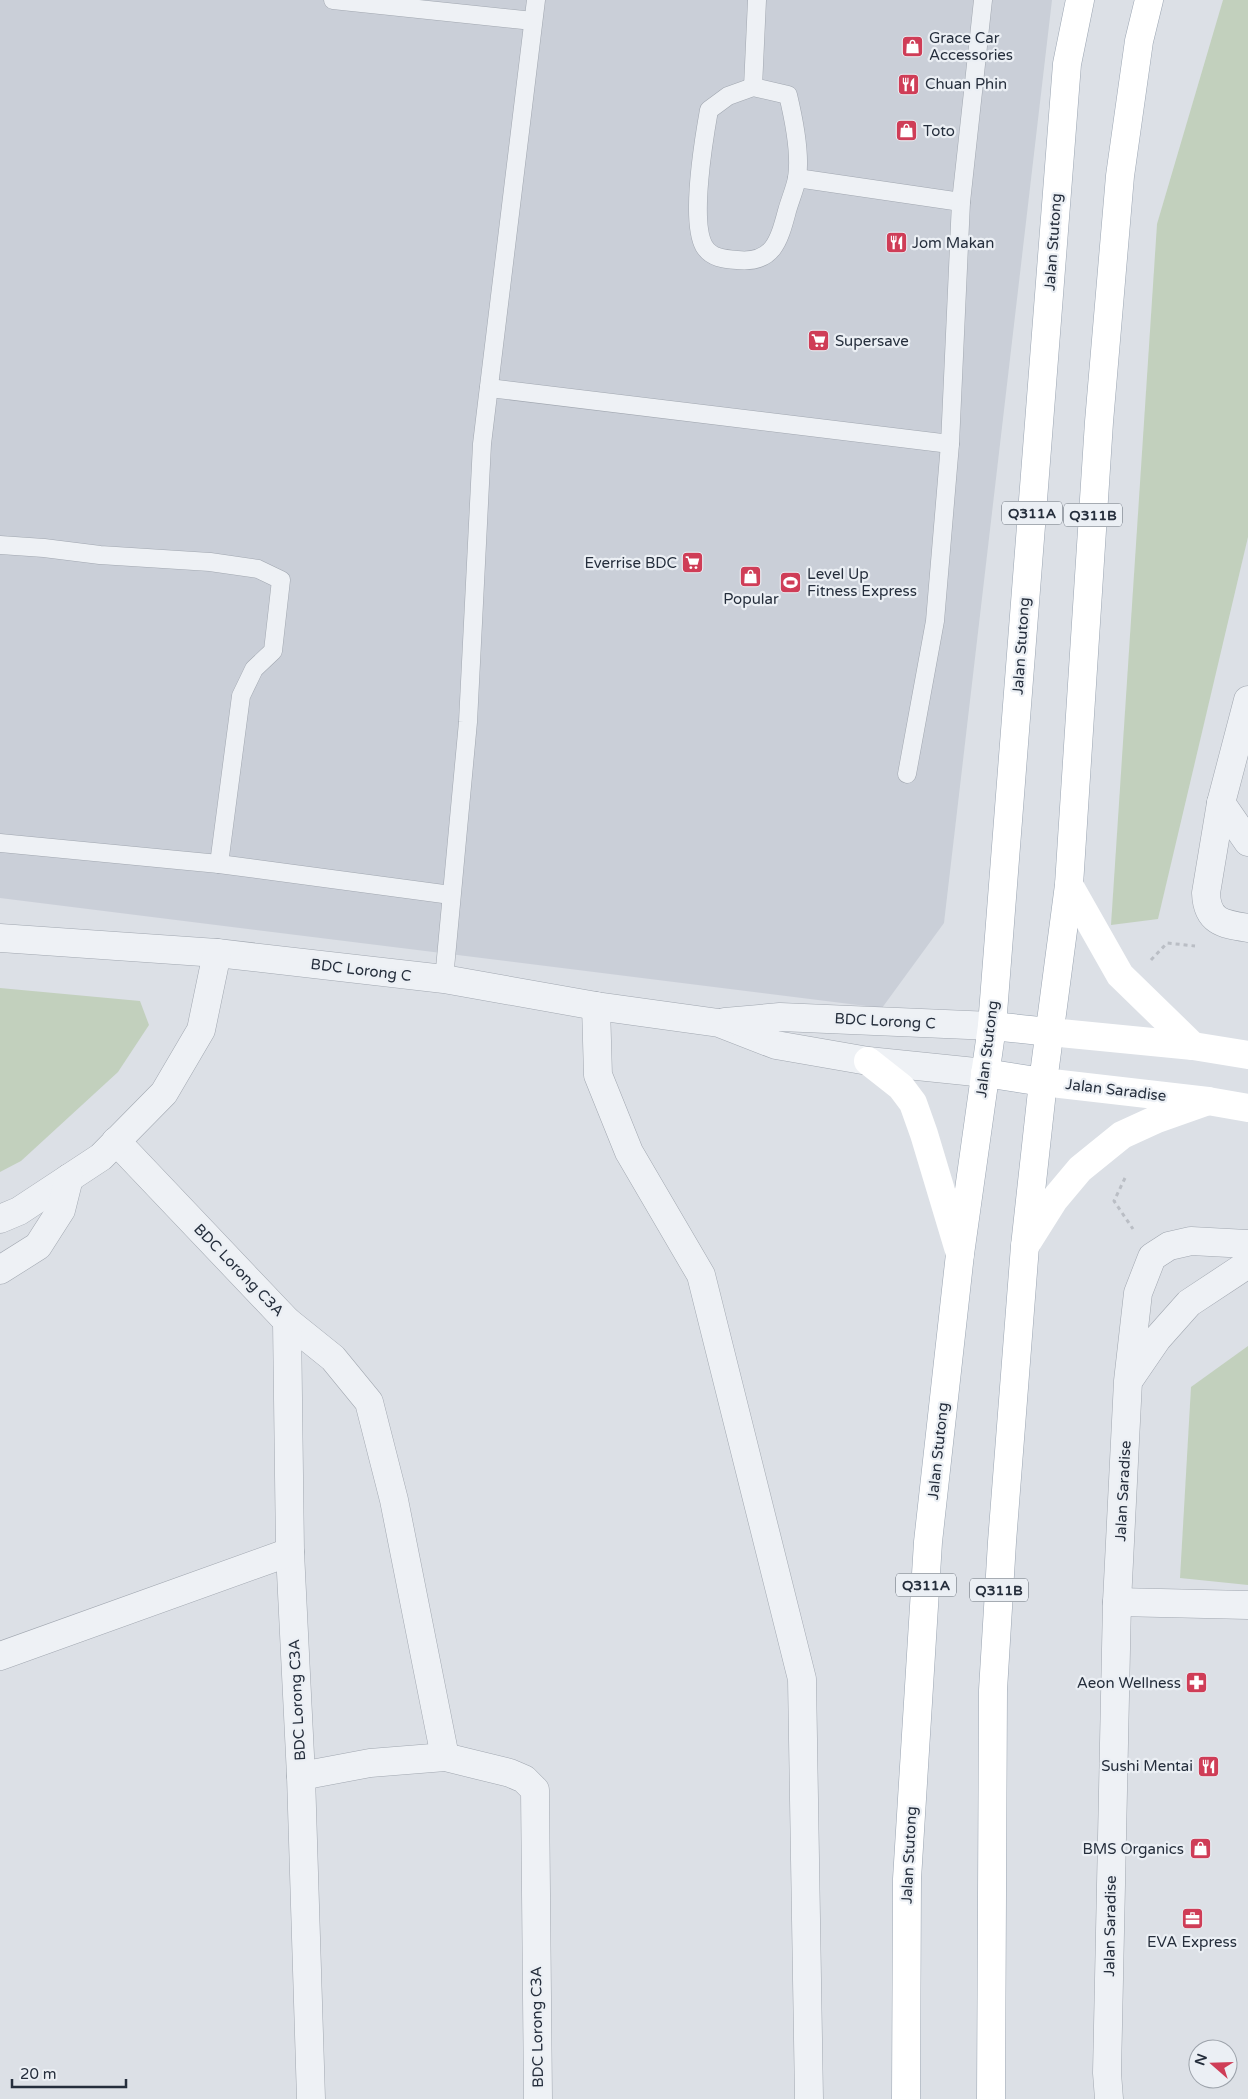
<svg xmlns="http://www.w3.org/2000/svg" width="1248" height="2099" viewBox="0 0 1248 2099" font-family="'Varela Round',sans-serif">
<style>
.built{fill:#cacfd8}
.park{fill:#c2d0bd}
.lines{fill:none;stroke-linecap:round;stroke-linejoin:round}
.service-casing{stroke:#a1a7b0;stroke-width:19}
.minor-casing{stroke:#a1a7b0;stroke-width:29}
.primary-casing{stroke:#9ba5b2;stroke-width:29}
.path{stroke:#babec5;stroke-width:3;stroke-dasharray:4 4;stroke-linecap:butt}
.service{stroke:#eef1f5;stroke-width:18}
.minor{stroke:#eef1f5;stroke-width:28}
.secondary{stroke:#fff;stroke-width:28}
.primary{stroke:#fff;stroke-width:28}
.labels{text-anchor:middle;stroke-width:4.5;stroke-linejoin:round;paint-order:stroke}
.shield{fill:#ebeff4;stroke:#606873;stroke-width:1}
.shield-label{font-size:14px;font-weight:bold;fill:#252e3c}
.poi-label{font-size:15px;fill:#252e3c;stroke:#ebeff4;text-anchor:start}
.street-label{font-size:15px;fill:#252e3c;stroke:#ebeff4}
</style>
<rect width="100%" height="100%" fill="#dce0e6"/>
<polygon class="built" points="0,0 1052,0 944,923 882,1008 0,898"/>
<g class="park">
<polygon points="1223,0 1248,0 1248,537 1158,919 1111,925 1157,224"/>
<polygon points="0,988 140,1001 149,1025 118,1072 21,1161 0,1172"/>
<polygon points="1248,1346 1248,1585 1180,1578 1191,1387"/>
</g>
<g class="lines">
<defs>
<g id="service">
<polyline points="333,0 533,21"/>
<path d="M 753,87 L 788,95 C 794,120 801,153 797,178 C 795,189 790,200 787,211 C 779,241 773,264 737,260 C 724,259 711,258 704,246 C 690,221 704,138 709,110 L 728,96 Z"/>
<polyline points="753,87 757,0"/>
<polyline points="797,178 961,202"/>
<polyline points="489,388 950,444"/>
<polyline points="0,545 44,548 100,555 210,562 258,569 281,580 273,651 254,669 241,696 219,864"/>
<polyline points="907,774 935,621 950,444 961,202 983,0"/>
<polyline points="0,843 219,864 451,895"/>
<polyline points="444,979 468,722 482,444 536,0"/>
</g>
<g id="minor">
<path d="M 1248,700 L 1221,803 L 1206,893 C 1207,922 1223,924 1248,928"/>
<polyline points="1221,803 1248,842"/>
<polyline points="0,938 217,953 444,979 596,1006 719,1023 776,1045 868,1061 985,1073"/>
<polyline points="596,1006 598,1075 629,1152 701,1275 802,1679 809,2099"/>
<polyline points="725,1022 780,1017 992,1026"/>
<polyline points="116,1141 287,1321 333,1358 369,1402 394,1500 445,1757"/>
<polyline points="0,1219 19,1211 101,1157 164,1093 201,1030 217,953"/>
<polyline points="0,1270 38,1246 61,1210 69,1178"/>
<polyline points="287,1321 290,1552 301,1776 311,2099"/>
<polyline points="1131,1377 1157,1339 1189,1303 1248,1264"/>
<polyline points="1117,1602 1248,1605"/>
<polyline points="0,1656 290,1552"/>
<polyline points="301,1776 370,1763 445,1757 510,1773 524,1779 535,1790 538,2099"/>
<polyline points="1109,2099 1107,2073 1117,1602 1128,1381 1138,1293 1152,1257 1169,1246 1191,1241 1248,1244"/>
</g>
<g id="primary">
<polyline points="992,1026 1050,1032"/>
<polyline points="985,1073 1043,1082"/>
<polyline points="906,2099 907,1879 928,1542 960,1254 992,1026 1067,64 1080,0"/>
<polyline points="991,2099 993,1690 1002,1542 1025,1246 1043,1082 1069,885 1099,422 1120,176 1139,41 1149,0"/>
</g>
</defs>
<use href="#service" class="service-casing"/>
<use href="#minor" class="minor-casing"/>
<use href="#primary" class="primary-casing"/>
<g class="path">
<polyline points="1151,960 1167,943 1195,946"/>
<polyline points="1125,1178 1114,1201 1133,1229"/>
</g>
<use href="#service" class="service"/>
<use href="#minor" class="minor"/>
<g class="secondary">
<polyline points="1069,885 1120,975 1193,1046"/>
<polyline points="1050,1032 1193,1046 1248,1055"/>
<polyline points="868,1061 901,1087 913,1103 924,1134 960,1254"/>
<polyline points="1043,1082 1208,1101 1248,1108"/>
<polyline points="1025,1246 1054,1200 1080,1169 1122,1135 1157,1119 1208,1101"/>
</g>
<use href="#primary" class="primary"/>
</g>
<defs>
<symbol id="shop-square" viewBox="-11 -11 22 22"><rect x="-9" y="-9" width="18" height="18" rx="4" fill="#cf3d57" stroke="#ebeff4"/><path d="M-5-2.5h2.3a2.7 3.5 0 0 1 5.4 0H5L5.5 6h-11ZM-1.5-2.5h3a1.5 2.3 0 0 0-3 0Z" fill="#fff"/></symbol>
<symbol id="restaurant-square" viewBox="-11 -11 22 22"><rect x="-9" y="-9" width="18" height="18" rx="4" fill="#cf3d57" stroke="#ebeff4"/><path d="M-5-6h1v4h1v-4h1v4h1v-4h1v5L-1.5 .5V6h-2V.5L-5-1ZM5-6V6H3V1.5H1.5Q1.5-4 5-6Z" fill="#fff"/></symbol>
<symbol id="supermarket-square" viewBox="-11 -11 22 22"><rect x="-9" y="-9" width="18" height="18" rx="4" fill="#cf3d57" stroke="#ebeff4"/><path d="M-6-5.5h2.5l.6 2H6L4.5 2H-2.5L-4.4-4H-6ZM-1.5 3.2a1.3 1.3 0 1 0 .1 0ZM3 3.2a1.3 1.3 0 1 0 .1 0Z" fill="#fff"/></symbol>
<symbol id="stadium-square" viewBox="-11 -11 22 22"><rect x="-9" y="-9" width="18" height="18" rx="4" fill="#cf3d57" stroke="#ebeff4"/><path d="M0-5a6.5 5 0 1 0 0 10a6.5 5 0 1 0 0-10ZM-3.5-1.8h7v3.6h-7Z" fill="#fff"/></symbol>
<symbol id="pharmacy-square" viewBox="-11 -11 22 22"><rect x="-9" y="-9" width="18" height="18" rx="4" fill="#cf3d57" stroke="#ebeff4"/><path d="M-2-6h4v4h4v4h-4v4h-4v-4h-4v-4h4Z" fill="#fff"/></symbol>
<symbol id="office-square" viewBox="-11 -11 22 22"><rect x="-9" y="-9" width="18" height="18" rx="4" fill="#cf3d57" stroke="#ebeff4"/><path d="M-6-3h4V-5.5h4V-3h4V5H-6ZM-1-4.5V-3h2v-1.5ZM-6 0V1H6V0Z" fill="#fff"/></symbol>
</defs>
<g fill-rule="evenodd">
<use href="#shop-square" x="900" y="34" width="25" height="25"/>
<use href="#restaurant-square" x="896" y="72" width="25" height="25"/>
<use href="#shop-square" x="894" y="118" width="25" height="25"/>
<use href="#restaurant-square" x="884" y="230" width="25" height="25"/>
<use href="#supermarket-square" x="806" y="328" width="25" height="25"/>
<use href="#supermarket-square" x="680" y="550" width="25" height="25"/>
<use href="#shop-square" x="738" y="564" width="25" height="25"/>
<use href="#stadium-square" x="778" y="570" width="25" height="25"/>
<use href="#pharmacy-square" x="1184" y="1670" width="25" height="25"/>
<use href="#restaurant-square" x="1196" y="1754" width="25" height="25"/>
<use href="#shop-square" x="1188" y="1836" width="25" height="25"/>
<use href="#office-square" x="1180" y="1906" width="25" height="25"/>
</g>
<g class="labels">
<g class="shield">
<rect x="1002" y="501.5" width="60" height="23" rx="4"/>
<rect x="1064" y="503.5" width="58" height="23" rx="4"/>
<rect x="896" y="1573.5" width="60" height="23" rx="4"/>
<rect x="970" y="1578.5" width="58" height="23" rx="4"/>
</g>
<g class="shield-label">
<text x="1032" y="518">Q311A</text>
<text x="1093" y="520">Q311B</text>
<text x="926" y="1590">Q311A</text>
<text x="999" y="1595">Q311B</text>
</g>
<g class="poi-label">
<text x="929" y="43">Grace Car<tspan x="929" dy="17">Accessories</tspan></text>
<text x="925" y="89">Chuan Phin</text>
<text x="923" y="136">Toto</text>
<text x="912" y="248">Jom Makan</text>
<text x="835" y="346">Supersave</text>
<text x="677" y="568" text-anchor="end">Everrise BDC</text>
<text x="807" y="579">Level Up<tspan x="807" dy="17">Fitness Express</tspan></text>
<text x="751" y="604" text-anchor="middle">Popular</text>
<text x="1181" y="1688" text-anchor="end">Aeon Wellness</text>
<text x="1193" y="1771" text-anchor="end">Sushi Mentai</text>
<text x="1184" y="1854" text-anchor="end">BMS Organics</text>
<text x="1192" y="1947" text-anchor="middle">EVA Express</text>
</g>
<g class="street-label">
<text transform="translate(1053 242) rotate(-86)" y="5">Jalan Stutong</text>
<text transform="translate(1021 646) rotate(-86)" y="5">Jalan Stutong</text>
<text transform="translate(361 970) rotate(7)" y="5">BDC Lorong C</text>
<text transform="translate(885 1021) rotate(3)" y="5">BDC Lorong C</text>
<text transform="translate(987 1049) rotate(-83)" y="5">Jalan Stutong</text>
<text transform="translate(1116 1090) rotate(7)" y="5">Jalan Saradise</text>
<text transform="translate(239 1270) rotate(46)" y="5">BDC Lorong C3A</text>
<text transform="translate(938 1451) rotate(-84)" y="5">Jalan Stutong</text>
<text transform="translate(1123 1491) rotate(-87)" y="5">Jalan Saradise</text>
<text transform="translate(297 1700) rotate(-93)" y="5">BDC Lorong C3A</text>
<text transform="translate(909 1855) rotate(-87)" y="5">Jalan Stutong</text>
<text transform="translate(1110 1926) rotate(-89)" y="5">Jalan Saradise</text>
<text transform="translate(537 2027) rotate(-91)" y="5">BDC Lorong C3A</text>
</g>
</g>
<g transform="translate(1213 2064) rotate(290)"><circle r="24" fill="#ebeff4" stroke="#9ca2aa"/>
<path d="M0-4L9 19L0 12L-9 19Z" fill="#cf3d57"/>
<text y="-8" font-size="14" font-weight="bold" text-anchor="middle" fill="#252e3c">N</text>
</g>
<path d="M12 2079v8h114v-8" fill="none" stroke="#252e3c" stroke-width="2.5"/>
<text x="20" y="2079" font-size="15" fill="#252e3c" stroke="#ebeff4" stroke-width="4" paint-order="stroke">20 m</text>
</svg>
